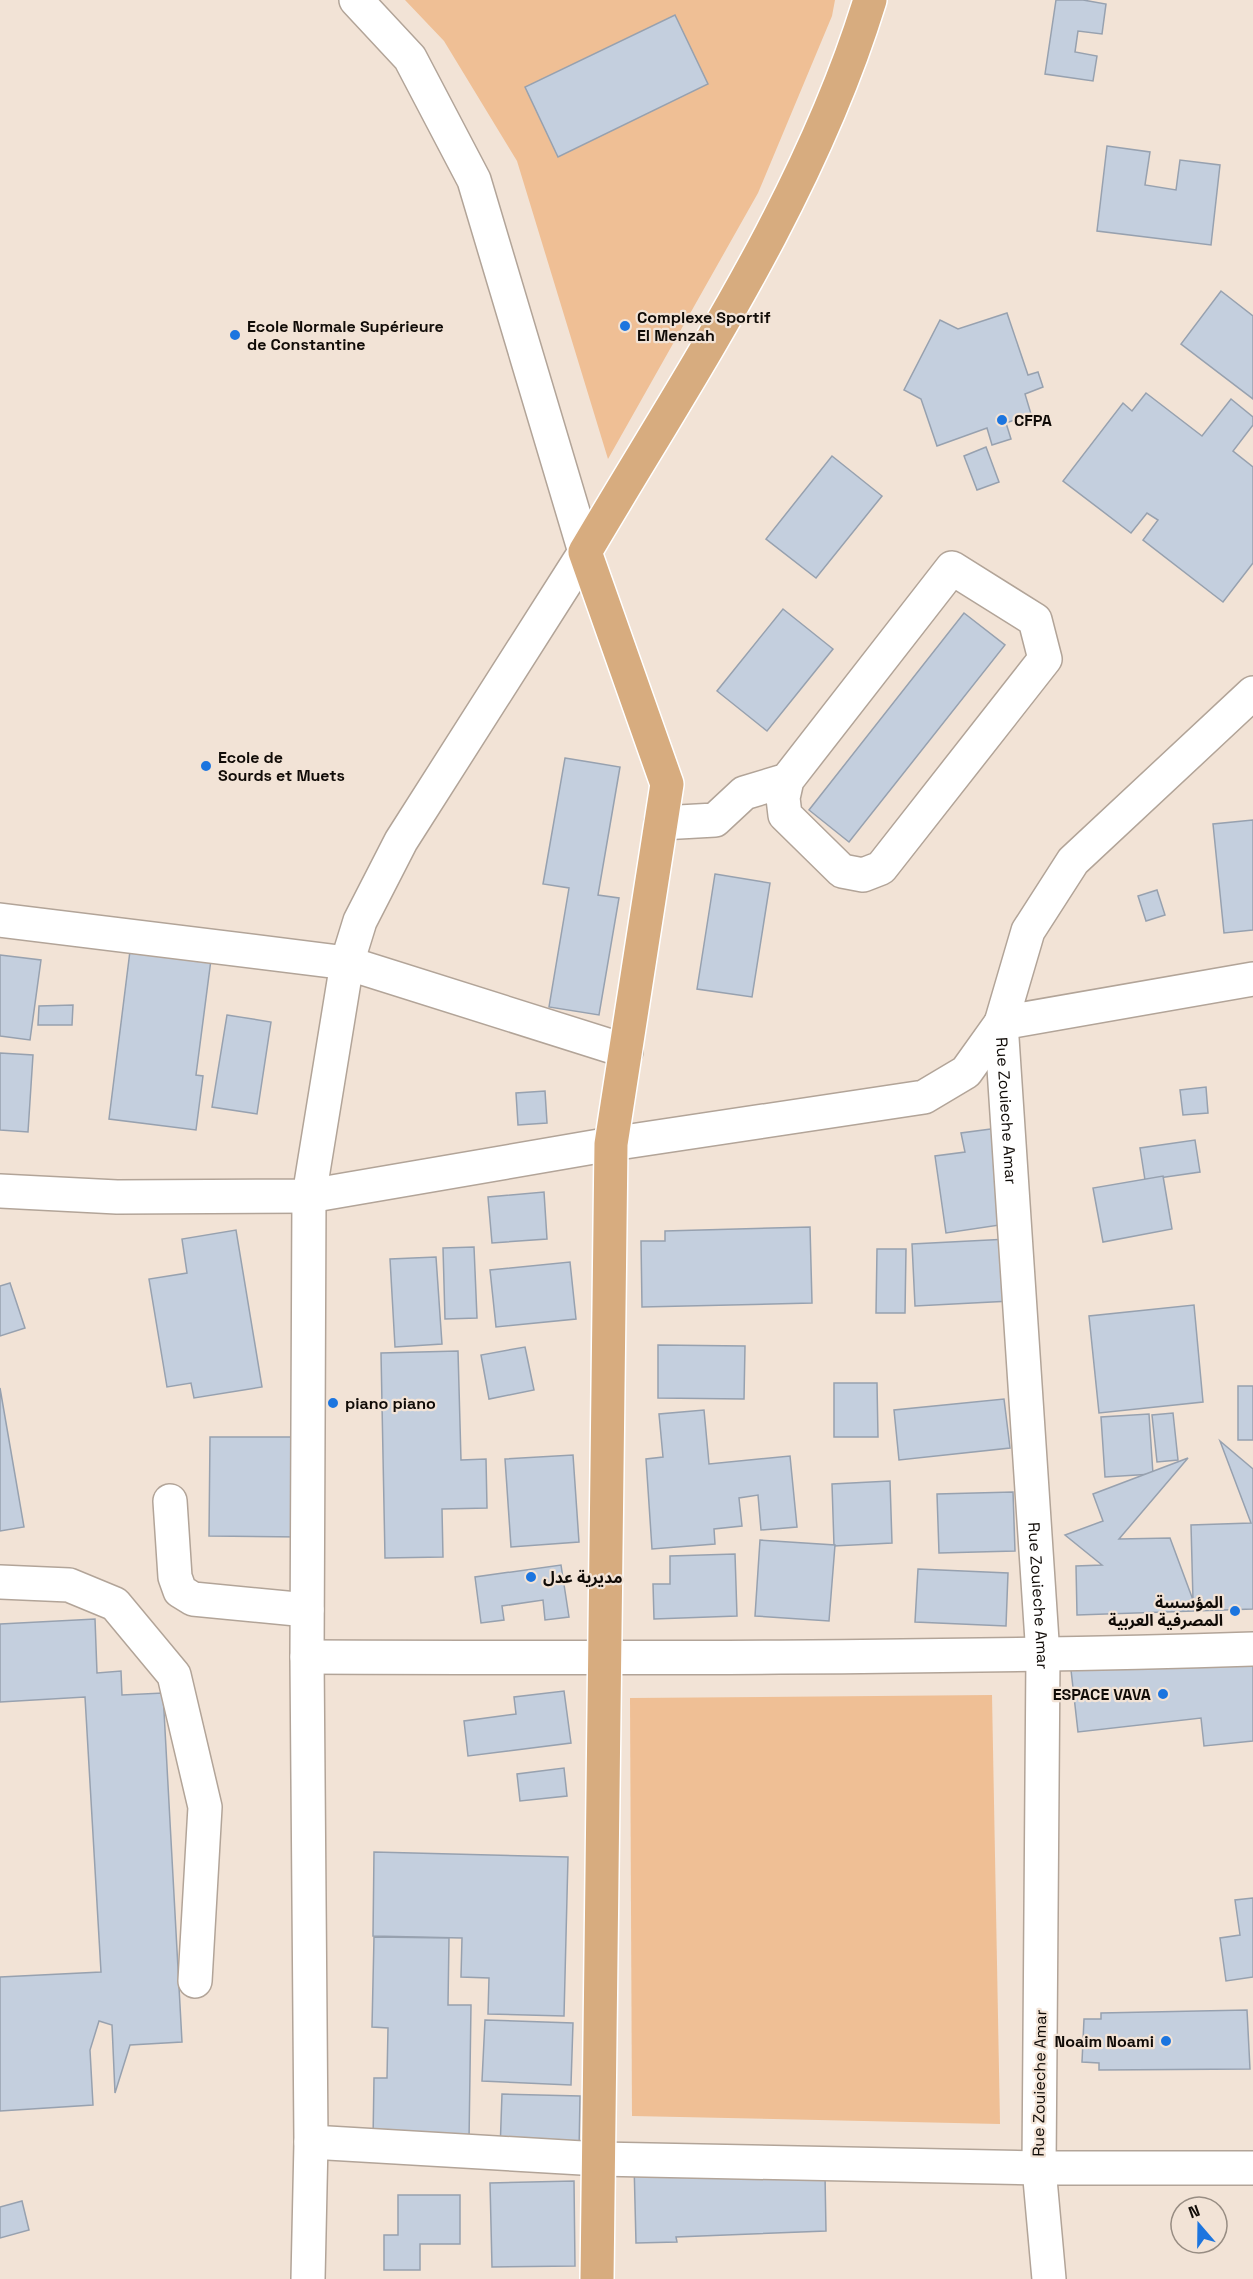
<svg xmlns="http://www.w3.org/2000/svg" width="1253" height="2279" viewBox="0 0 1253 2279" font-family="'Space Grotesk','Noto Sans Arabic',sans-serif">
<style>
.green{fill:#efbf95}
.building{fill:#c4cfde;stroke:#97a1af;stroke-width:1.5}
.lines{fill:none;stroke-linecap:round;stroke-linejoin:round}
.minor-casing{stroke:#b2a498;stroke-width:36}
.major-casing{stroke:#fff;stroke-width:36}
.minor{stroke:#fff;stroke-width:33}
.major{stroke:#d7ac7f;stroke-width:33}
.poi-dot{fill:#1c75df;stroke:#f2e3d6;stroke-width:2}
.labels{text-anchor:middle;stroke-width:4.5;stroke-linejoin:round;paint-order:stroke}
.poi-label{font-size:16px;font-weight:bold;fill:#100b07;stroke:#f2e3d6;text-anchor:start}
.street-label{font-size:16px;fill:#100b07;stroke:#f2e3d6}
</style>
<rect width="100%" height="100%" fill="#f2e3d6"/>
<g class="green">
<polygon points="405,0 835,0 832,16 758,193 608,459 517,161 444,41"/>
<polygon points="992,1695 1000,2124 632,2116 630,1698"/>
</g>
<g class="building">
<polygon points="1056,0 1083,0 1106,4 1102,34 1078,31 1075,52 1097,56 1093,81 1045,74"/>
<polygon points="675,15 708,84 558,157 525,87"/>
<polygon points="1107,146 1150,152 1145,185 1176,190 1180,160 1220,165 1211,245 1097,231"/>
<polygon points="1221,291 1253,316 1253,399 1181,344"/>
<polygon points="1007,313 1028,375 1038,372 1043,387 1025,394 1031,414 1006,423 1011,439 992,445 987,428 937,446 921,399 904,390 940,320 958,329"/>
<polygon points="1146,393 1202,436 1231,399 1253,417 1253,425 1233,451 1253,467 1253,563 1223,602 1143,540 1158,520 1147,513 1131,533 1063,481 1123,403 1132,411"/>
<polygon points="986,447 999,482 977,490 964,456"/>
<polygon points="832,456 882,496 816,578 766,539"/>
<polygon points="783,609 833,649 767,731 717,691"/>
<polygon points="964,613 1005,645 849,842 809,810"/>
<polygon points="565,758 620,767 598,895 619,898 599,1015 549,1007 569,888 543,884"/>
<polygon points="1253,820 1253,930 1224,933 1213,824"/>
<polygon points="715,874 770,883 752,997 697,989"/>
<polygon points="1157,890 1165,915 1146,921 1138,896"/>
<polygon points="131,943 212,952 196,1075 203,1076 196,1130 109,1119"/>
<polygon points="0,955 41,960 30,1040 0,1036"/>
<polygon points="73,1005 72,1025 38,1025 39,1006"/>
<polygon points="227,1015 271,1022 257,1114 212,1107"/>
<polygon points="0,1053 33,1055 28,1132 0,1130"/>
<polygon points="1206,1087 1208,1113 1183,1115 1180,1090"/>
<polygon points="545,1091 547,1123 518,1125 516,1093"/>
<polygon points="1013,1126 1026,1221 946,1233 935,1156 965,1152 961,1133"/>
<polygon points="1195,1140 1200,1172 1145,1180 1140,1148"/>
<polygon points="1163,1176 1172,1229 1103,1242 1093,1188"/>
<polygon points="544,1192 547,1239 492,1243 488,1197"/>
<polygon points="810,1227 812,1303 642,1307 641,1241 665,1241 665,1231"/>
<polygon points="236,1230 262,1387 194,1398 191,1383 167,1387 149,1279 187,1273 182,1239"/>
<polygon points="1008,1239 1011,1301 915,1306 912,1244"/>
<polygon points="474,1247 477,1318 445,1319 443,1248"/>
<polygon points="877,1249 906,1249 905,1313 876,1313"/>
<polygon points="436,1257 442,1344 395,1347 390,1259"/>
<polygon points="570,1262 576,1319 496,1327 490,1270"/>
<polygon points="10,1283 25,1328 0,1336 0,1286"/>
<polygon points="1194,1305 1203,1402 1099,1413 1089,1316"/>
<polygon points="658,1345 745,1346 744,1399 658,1398"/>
<polygon points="525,1347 534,1390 489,1399 481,1355"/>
<polygon points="458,1351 461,1460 486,1459 487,1508 442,1509 443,1557 385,1558 381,1353"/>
<polygon points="834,1383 877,1383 878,1437 834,1437"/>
<rect x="1238" y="1386" width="15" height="54"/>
<polygon points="0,1388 24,1527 0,1531"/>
<polygon points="1004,1399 1010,1448 899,1460 894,1410"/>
<polygon points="704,1410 709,1464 790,1456 797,1527 761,1530 758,1495 739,1498 742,1526 714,1529 715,1544 652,1549 646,1459 663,1457 659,1414"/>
<polygon points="1173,1413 1178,1460 1157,1462 1152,1415"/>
<polygon points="1149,1414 1153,1474 1105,1477 1101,1417"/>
<polygon points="210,1437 302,1437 301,1537 209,1536"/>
<polygon points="1220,1441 1253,1469 1253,1609 1077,1615 1076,1566 1102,1565 1065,1535 1103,1521 1093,1494 1188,1458 1119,1539 1170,1538 1193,1600 1191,1525 1251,1523"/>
<polygon points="573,1455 579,1542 511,1547 505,1459"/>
<polygon points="890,1481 892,1543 834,1546 832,1484"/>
<polygon points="1013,1492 1015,1551 939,1553 937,1494"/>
<polygon points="760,1540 835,1545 829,1621 755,1616"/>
<polygon points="735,1554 737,1616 654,1619 653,1584 670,1584 670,1556"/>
<polygon points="561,1565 569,1617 545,1620 543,1600 502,1606 504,1620 481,1623 475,1577"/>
<polygon points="918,1569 1008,1573 1006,1626 915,1622"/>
<polygon points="95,1619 97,1673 121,1671 122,1695 163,1693 182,2042 130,2045 115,2093 112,2025 99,2021 90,2050 93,2105 0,2111 0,1977 101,1972 85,1697 0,1702 0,1624"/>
<polygon points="1253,1651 1253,1741 1204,1746 1201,1718 1078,1732 1071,1670"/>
<polygon points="564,1691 571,1743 468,1756 464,1721 516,1714 514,1697"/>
<polygon points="564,1768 567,1796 520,1801 517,1774"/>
<polygon points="374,1852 568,1857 564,2016 488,2014 489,1978 461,1977 462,1938 373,1936"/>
<polygon points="1253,1898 1253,1977 1226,1981 1220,1938 1240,1935 1235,1900"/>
<polygon points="374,1937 449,1938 448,2005 471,2005 469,2141 373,2140 374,2078 387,2078 388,2028 372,2027"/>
<polygon points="1247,2010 1250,2069 1099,2070 1099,2063 1082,2062 1084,2019 1101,2019 1101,2013"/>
<polygon points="485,2020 573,2023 571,2085 482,2081"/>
<polygon points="502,2094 580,2096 579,2152 500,2151"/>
<polygon points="634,2163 825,2175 826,2231 676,2237 677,2242 636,2243"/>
<polygon points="574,2181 575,2266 492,2267 490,2183"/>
<polygon points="398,2195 460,2195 460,2244 420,2244 420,2270 384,2270 384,2235 398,2235"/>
<polygon points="22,2201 29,2230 0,2238 0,2207"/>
</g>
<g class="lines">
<defs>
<g id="minor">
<polyline points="1253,693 1073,861 1028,931 1001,1023 1253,979"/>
<polyline points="661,823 715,820 744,793 787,780 952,568 1035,620 1045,659 881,868 863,875 842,871 785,815 783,798 787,780"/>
<polyline points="0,920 347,963 626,1051"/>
<path id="s1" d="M 1001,1023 L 1043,1656 L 1039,2168 L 1049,2279"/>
<polyline points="0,1191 117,1197 309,1196 611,1144 924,1097 966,1072 1001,1023"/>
<polyline points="170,1501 175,1577 180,1591 193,1599 307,1610"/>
<polyline points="0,1582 69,1585 115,1604 174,1675 205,1807 195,1981"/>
<path d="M 307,1657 C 622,1658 938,1659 1253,1649"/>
<polyline points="311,2142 599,2159 1039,2168 1253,2168"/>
<polyline points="308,2279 311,2142 307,1657 309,1196 347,963 360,921 401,841 585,552 474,180 410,58 356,0"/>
</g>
<path id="major" d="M 597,2279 L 611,1144 L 667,784 L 585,552 C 690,374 809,199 870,0"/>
</defs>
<use href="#minor" class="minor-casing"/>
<use href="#major" class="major-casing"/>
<use href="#minor" class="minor"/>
<use href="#major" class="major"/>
</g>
<g class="poi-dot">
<circle cx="625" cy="326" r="6"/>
<circle cx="235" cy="335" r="6"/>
<circle cx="1002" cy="420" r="6"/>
<circle cx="206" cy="766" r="6"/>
<circle cx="333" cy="1403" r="6"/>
<circle cx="531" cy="1577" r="6"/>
<circle cx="1235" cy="1611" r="6"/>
<circle cx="1163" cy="1694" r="6"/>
<circle cx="1166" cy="2041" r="6"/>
</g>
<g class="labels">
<g class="poi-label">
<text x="637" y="323">Complexe Sportif<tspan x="637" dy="18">El Menzah</tspan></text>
<text x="247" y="332">Ecole Normale Supérieure<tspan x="247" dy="18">de Constantine</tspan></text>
<text x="1014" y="426">CFPA</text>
<text x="218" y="763">Ecole de<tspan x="218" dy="18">Sourds et Muets</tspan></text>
<text x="345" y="1409">piano piano</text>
<text x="543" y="1583">مديرية عدل</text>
<text x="1223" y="1608" text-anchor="end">المؤسسة<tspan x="1223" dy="18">المصرفية العربية</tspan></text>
<text x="1151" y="1700" text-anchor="end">ESPACE VAVA</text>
<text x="1154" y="2047" text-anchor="end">Noaim Noami</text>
</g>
<g class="street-label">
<text dy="6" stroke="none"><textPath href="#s1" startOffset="88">Rue Zouieche Amar</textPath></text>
<text dy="6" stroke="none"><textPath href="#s1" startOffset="574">Rue Zouieche Amar</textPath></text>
<text transform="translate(1039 2083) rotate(-89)" y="6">Rue Zouieche Amar</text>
</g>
</g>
<g transform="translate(1199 2225) rotate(340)"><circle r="28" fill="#f2e3d6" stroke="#988d83" stroke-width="1.5"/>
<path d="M0-4.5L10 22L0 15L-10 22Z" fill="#1c75df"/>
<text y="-9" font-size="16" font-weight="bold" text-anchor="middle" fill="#100b07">N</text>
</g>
</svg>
